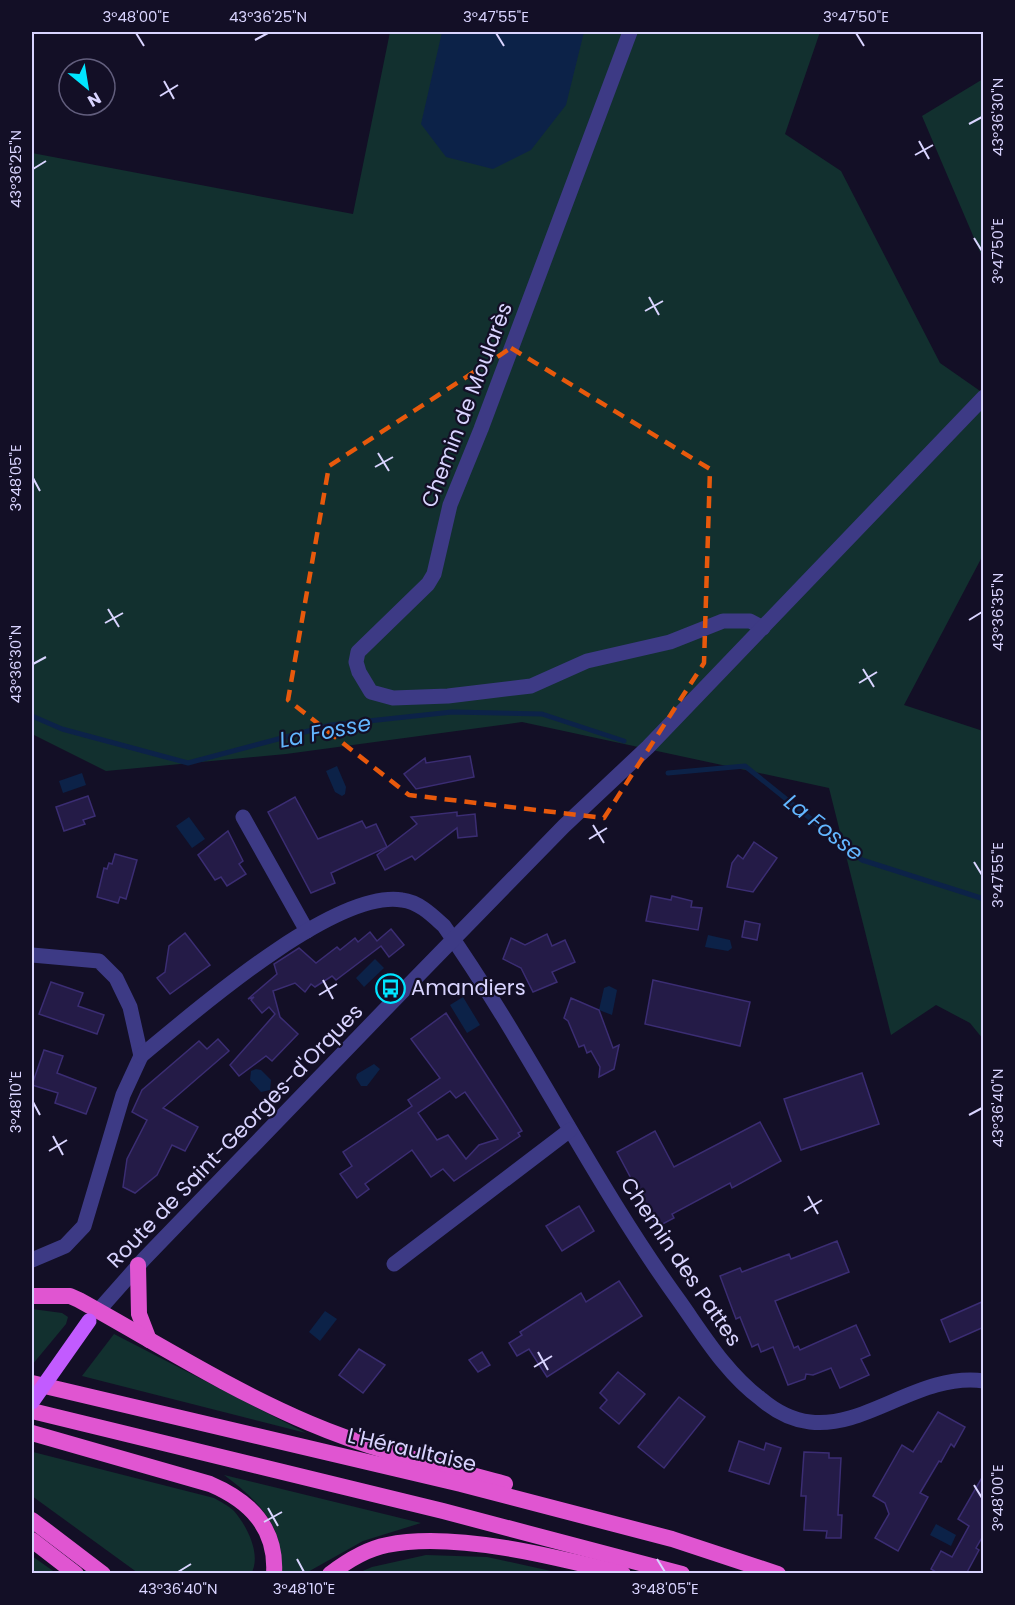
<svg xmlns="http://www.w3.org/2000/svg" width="1015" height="1605" viewBox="0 0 1015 1605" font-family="Poppins,sans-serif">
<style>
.green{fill:#12302f}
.water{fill:#0c2248}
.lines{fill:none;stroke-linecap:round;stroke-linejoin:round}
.stream{stroke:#0c2248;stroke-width:5}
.building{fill:#241b47;stroke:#3b2d73;stroke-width:1.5;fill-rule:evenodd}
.minor{stroke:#3d3a85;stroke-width:15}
.tertiary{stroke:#3d3a85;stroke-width:15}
.trunk{stroke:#e055d1;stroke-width:16}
.primary-bridge{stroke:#c25bff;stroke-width:15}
.marked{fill:none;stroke:#e8590c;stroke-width:4.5;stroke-dasharray:12 8;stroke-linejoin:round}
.ticks{fill:none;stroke:#d9d4ff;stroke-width:2}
.labels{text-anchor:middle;stroke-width:4.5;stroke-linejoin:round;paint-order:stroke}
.street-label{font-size:21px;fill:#d9d4ff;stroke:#130f26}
.poi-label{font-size:21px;fill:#d9d4ff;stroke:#130f26;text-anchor:start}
.water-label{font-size:22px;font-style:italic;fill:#62b6ff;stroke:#130f26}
.neatline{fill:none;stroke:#d9d4ff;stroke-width:2}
.ticks-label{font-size:15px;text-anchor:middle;fill:#d9d4ff}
</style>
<rect width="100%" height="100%" fill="#130f26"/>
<g class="green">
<polygon points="390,32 820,32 785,134 841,171 940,363 983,393 983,555 904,705 983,731 983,1039 970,1023 936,1005 891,1035 829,788 522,722 286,754 106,771 32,734 32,153 353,214"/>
<polygon points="983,79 983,259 922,116"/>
<polygon points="32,1309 62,1313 68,1317 66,1324 32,1365"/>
<polygon points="114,1334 306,1433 82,1376"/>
<path d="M 33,1452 L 214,1498 C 221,1502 229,1506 234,1511 C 247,1526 262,1555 251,1574 L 138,1573 L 32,1496 Z"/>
<path d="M 224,1475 L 421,1523 L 363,1541 L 306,1573 L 277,1573 C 278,1563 280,1550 278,1540 C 272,1514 245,1490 224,1475 Z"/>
<polygon points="426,1555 487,1557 560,1573 358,1573 372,1567"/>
<polygon points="32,1556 56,1573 32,1573"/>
</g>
<g class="water">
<polygon points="442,32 584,32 566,105 531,150 493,169 446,157 421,124"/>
<polygon points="337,766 346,787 345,794 342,796 335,792 326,771"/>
<polygon points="82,773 86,785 63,793 59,781"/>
<polygon points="189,817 205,839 192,848 176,826"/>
<polygon points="708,935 730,940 732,948 728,951 705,947"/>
<polygon points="375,959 384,968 364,987 356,978"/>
<polygon points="609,986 617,990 612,1015 599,1010 604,988"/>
<polygon points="463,997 480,1025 467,1033 450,1005"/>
<polygon points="374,1064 380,1069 367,1086 361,1086 356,1078 357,1074"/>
<polygon points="256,1069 261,1070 271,1080 270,1090 261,1092 250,1080 251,1071"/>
<polygon points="325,1311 337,1319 320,1341 309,1332"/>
<polygon points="936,1524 956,1535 951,1546 930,1535"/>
</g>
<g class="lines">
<g class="stream">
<polyline points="32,716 62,729 188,763 331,725 452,712 542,714 624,741"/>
<polyline points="668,773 745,766 862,860 984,899"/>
</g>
</g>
<g class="building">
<polygon points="470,756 474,777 416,789 404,774 425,758 426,763"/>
<polygon points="88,796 95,816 83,820 85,824 64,831 56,807"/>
<polygon points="295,797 318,839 362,821 366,828 376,824 387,847 331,873 335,883 311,893 268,812"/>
<polygon points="457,812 457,816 475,814 477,836 458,838 457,828 415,860 412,856 385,870 377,855 417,824 411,817"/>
<polygon points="228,831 243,861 239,864 246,874 227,886 221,877 215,880 198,855"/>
<polygon points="754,842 777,858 753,892 727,887 732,863 738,855 743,859"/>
<polygon points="115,854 137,860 126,899 120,897 118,903 97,897 104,868 107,869 109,863 112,864"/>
<polygon points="651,896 671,900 672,896 692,901 691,907 702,908 698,930 646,921"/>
<polygon points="745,921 760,924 757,940 742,937"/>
<polygon points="391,929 404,945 389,957 381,946 336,980 332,976 315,987 311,984 305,992 295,983 273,991 280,1017 298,1034 272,1061 266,1056 239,1076 230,1065 275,1014 269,1007 262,1013 251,1000 254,997 248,999 277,974 274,964 299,948 316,963 337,947 340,950 355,938 358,942 370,932 377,941"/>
<polygon points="185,933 210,965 170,994 157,978 165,972 169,946"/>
<polygon points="547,934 552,946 565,940 575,962 552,972 557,982 533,992 521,968 503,959 511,938 525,945"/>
<polygon points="653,980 750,1002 740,1046 645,1024"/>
<polygon points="51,982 83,993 78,1006 104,1015 97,1034 39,1014"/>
<polygon points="571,998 599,1010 613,1048 619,1045 614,1069 599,1077 600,1067 591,1051 587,1053 584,1045 579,1047 568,1021 564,1018"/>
<path d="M 446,1013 L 507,1107 L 522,1131 L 518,1133 L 520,1136 L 454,1181 L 443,1169 L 431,1177 L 412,1150 L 365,1184 L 369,1189 L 357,1198 L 340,1174 L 352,1166 L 343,1152 L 412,1106 L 408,1100 L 440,1078 L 411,1039 ZM 450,1091 L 456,1098 L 465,1092 L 498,1139 L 479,1145 L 466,1159 L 448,1135 L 437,1140 L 418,1113 Z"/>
<polygon points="218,1039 229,1051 163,1108 198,1127 185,1151 172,1145 157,1175 135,1193 123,1187 127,1159 147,1120 132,1112 142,1090 199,1041 207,1049"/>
<polygon points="44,1050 63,1056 57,1073 96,1088 86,1114 55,1103 58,1093 32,1085"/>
<polygon points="862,1073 879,1124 801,1150 784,1099"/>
<polygon points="760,1122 781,1161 732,1188 730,1183 672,1214 674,1218 657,1227 617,1152 655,1131 674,1167"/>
<polygon points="579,1206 594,1231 562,1251 546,1226"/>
<polygon points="837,1241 849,1272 775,1301 794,1348 798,1346 800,1350 856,1325 870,1355 861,1359 869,1375 840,1388 831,1368 813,1375 806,1374 805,1379 788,1385 773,1347 761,1352 758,1344 752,1347 740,1317 736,1319 720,1276 740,1268 742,1272 789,1254 791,1259"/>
<polygon points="619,1281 642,1316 547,1377 529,1349 517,1356 509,1343 522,1335 520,1332 581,1293 586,1302"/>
<polygon points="984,1301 984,1327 950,1342 941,1320"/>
<polygon points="359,1349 385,1365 363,1393 339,1375"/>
<polygon points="482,1352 490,1365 478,1372 469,1360"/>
<polygon points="618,1372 645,1394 619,1424 600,1408 607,1400 600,1393"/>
<polygon points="679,1397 705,1417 664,1468 638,1447"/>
<polygon points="938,1412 965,1427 954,1447 951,1444 941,1462 939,1461 920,1493 928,1497 898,1551 875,1538 889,1514 885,1503 873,1496 902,1445 913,1452"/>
<polygon points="739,1441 764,1450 766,1443 781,1448 769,1484 729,1471"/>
<polygon points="804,1452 829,1453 829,1458 841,1458 838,1515 842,1515 841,1538 826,1538 827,1531 804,1530 806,1496 801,1496"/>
<polygon points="984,1474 984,1534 976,1548 979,1550 966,1574 939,1574 931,1569 941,1551 952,1557 969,1526 958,1519"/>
</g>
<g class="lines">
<g class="minor">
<polyline points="630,32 481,429 450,505 434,574 428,584 358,652 356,662 359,672 371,692 393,698 448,696 531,686 587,661 670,642 723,621 750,621 763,628"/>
<polyline points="243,817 307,931"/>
<polyline points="32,955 99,961 116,978 130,1007 141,1056 123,1095 84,1226 65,1246 32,1260"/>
<path d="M 141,1056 C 193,1013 334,889 402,900 C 419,902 432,915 444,926 C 529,1047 593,1182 680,1302 C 704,1336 727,1374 761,1399 C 774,1410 792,1420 810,1422 C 867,1429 920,1372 984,1381"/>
<polyline points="394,1264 570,1130"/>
</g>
<polyline class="tertiary" points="98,1311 144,1259 400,994 564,826 648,747 984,397"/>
<g class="trunk">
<polyline points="138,1265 139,1314 149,1340"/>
<path d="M 32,1296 L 70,1296 L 79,1300 C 155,1342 229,1389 309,1423 C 372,1450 439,1466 505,1484"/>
<polyline points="32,1383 461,1484 672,1539 778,1574"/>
<polyline points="32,1411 443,1511 682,1574"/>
<path d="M 32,1433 L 210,1484 C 250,1501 277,1528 274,1574"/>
<polyline points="32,1520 103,1574"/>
<polyline points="32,1540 76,1574"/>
<path d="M 330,1574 C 347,1561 366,1549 387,1545 C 453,1531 557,1557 623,1574"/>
</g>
<polyline class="primary-bridge" points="32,1402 89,1321"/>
</g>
<path class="marked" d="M 511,348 L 710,469 L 704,663 L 604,818 L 409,795 L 288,700 L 329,466 Z"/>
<path class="ticks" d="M 136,33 L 144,46M 496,33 L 504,46M 856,33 L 864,46M 255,40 L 268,33M 164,81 L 174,99M 160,96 L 178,85M 969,124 L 982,117M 919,141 L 929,159M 915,155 L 933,145M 33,169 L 46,161M 974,238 L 982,251M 649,297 L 659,315M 645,311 L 663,301M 378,453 L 389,471M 375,467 L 393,457M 33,478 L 40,491M 108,609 L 119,627M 969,620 L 982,612M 105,623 L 123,613M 33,664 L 46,657M 863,669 L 874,687M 859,683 L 877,672M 593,825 L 604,843M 589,839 L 607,828M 974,862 L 982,875M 323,980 L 333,999M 319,995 L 337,984M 33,1102 L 40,1115M 969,1115 L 982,1108M 53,1136 L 63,1155M 49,1151 L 67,1140M 808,1196 L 818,1214M 804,1211 L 822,1200M 538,1352 L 548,1370M 534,1367 L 552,1356M 974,1485 L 982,1498M 268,1508 L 278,1526M 264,1522 L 282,1512M 297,1559 L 304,1572M 657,1559 L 665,1572M 178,1572 L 191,1564"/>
<defs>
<symbol id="bus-ring" viewBox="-11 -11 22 22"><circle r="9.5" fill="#130f26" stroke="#00e5ff" stroke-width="1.5"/><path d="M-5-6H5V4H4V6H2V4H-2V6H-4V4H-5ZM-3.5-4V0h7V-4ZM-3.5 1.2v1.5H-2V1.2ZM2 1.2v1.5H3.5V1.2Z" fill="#00e5ff"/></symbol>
</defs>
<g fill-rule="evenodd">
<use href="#bus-ring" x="374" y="972" width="33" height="33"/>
</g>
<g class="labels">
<g class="street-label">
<text transform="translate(467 405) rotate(-69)" y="7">Chemin de Moularès</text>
<text transform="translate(235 1136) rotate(-46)" y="7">Route de Saint-Georges-d'Orques</text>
<text transform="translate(681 1262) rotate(56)" y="7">Chemin des Pattes</text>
<text transform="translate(412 1450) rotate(13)" y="7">L'Héraultaise</text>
</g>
<g class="poi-label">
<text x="411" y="995">Amandiers</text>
</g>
<g class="water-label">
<text transform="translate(325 731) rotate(-11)" y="8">La Fosse</text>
<text transform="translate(824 827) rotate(38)" y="8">La Fosse</text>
</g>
</g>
<rect width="1015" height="1605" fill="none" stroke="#130f26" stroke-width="66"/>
<g transform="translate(87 87) rotate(150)"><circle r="28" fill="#130f26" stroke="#625e7d" stroke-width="1.5"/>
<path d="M0-4.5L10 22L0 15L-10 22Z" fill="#00e5ff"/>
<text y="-9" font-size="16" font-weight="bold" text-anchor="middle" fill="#d9d4ff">N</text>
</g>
<rect x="33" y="33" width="949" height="1539" class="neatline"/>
<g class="ticks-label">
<text x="136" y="22">3°48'00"E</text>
<text x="268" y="22">43°36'25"N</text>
<text x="496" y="22">3°47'55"E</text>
<text x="856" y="22">3°47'50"E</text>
<text transform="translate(998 117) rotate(-90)" y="5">43°36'30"N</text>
<text transform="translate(16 169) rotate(-90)" y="5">43°36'25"N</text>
<text transform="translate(998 251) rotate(-90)" y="5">3°47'50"E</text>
<text transform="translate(16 478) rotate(-90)" y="5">3°48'05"E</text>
<text transform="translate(998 612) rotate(-90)" y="5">43°36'35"N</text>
<text transform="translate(16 664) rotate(-90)" y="5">43°36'30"N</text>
<text transform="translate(998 875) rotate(-90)" y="5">3°47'55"E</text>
<text transform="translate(16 1102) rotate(-90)" y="5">3°48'10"E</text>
<text transform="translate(998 1108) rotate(-90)" y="5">43°36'40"N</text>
<text transform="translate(998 1498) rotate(-90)" y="5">3°48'00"E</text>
<text x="178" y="1594">43°36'40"N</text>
<text x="304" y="1594">3°48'10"E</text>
<text x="665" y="1594">3°48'05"E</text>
</g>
</svg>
